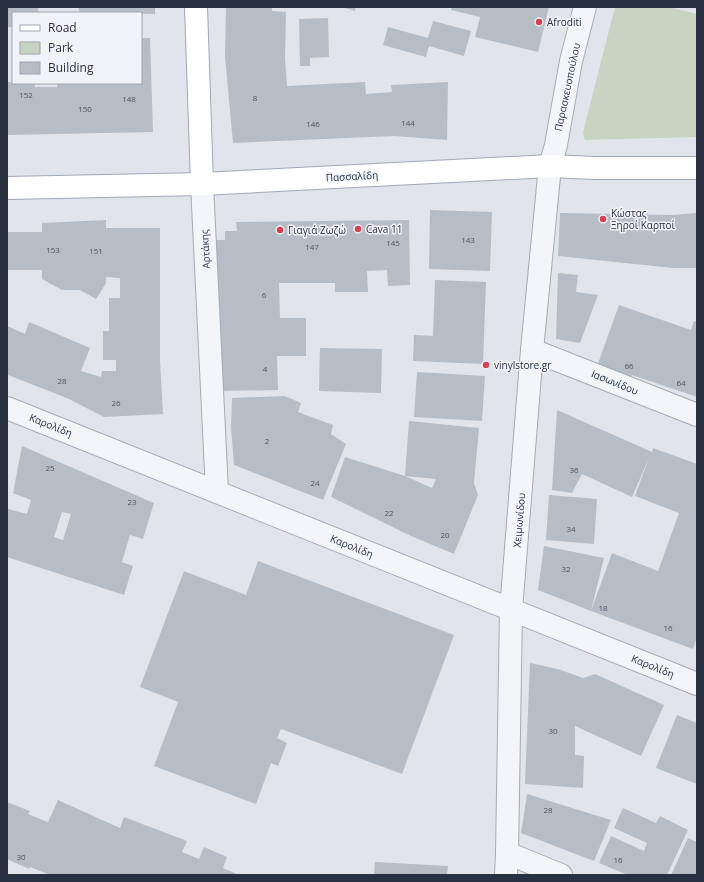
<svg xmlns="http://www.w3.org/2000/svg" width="704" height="882" viewBox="0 0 704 882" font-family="'Open Sans',sans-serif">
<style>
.green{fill:#c6d4c1}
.building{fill:#b7bdc7;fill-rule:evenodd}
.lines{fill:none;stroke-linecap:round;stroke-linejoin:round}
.minor-casing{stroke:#a6abb4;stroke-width:24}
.major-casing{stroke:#9fa8b6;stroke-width:24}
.minor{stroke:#f3f5f8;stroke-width:22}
.major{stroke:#fff;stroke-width:22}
.poi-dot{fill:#d44155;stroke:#f0f3f7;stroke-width:1.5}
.labels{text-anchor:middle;stroke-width:3;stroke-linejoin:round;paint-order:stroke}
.number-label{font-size:8px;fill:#4c5463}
.poi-label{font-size:10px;fill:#283142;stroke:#f0f3f7;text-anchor:start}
.street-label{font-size:10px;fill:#283142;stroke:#f0f3f7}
</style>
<rect width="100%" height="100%" fill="#e1e4ea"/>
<polygon class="green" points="615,7 668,7 697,14 697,137 585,140 583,133"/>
<g class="building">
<polygon points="7,7 38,7 38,13 13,13 13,27 7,27"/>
<polygon points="78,7 155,7 155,14 80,13"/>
<polygon points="226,7 272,7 272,11 286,12 285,59 287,86 365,82 366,94 392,92 391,85 448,82 447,140 394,136 233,143 225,57"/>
<polygon points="342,7 356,7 355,11"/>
<polygon points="452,7 549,7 538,52 475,37 480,17 451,10"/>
<polygon points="328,18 329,57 310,58 310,66 300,66 299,19"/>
<polygon points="433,21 471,31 464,56 429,46 426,57 383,45 388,27 428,38"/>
<polygon points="141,38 150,38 153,132 7,135 7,82 35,83 35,87 57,87 57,83 141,83"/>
<polygon points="430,210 492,212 490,271 429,269"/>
<polygon points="560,213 673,215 697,213 697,268 673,268 558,256"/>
<polygon points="106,220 106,228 160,228 160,361 163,414 104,417 69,399 8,375 7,378 7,326 25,334 29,322 90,348 81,371 101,377 102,371 116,371 116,360 103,360 103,331 109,331 109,298 120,298 120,278 106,277 106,283 96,299 80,290 62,290 42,279 42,270 7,270 7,232 42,232 42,223"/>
<polygon points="409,220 410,285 388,286 387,270 367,271 368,292 335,292 335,283 279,283 280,318 306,318 306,356 277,356 278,390 219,391 216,240 225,240 225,231 237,231 236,222"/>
<polygon points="558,273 578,275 576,292 598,295 580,343 556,339"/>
<polygon points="435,280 486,282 483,364 413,361 414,335 433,336"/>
<polygon points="619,305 691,330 694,321 697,322 697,397 632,375 629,383 595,372"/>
<polygon points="320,348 382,349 381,393 319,391"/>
<polygon points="417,372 485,376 482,421 414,417"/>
<polygon points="285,396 301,403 298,412 333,425 331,434 346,444 323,500 234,465 231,428 232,398"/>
<polygon points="557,410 652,452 653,448 697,464 697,637 693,649 591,611 612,553 658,571 679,513 635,496 649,458 632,497 582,474 572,493 552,490"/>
<polygon points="409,421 479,428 474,483 478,495 454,554 411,536 331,497 345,457 405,476 432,488 436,479 405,476"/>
<path d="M 22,446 L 154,503 L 143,539 L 130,535 L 122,562 L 133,566 L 124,595 L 7,557 L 7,514 L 8,509 L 27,514 L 31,500 L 13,493 ZM 62,512 L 71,514 L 63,540 L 54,537 Z"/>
<polygon points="549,495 597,499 594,544 546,540"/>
<polygon points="544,546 604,558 591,611 538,590"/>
<polygon points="258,561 454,635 402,774 281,729 277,738 287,743 278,766 271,763 256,804 154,766 178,702 140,687 184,571 246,595"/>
<polygon points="530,663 558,669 583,678 595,674 664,705 641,756 575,726 575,755 584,756 583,788 525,784"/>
<polygon points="677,715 697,723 697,784 656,768"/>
<polygon points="527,794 611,820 594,861 521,833"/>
<polygon points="58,800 120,828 124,817 187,841 182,852 199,859 204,847 227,857 223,868 239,875 50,875 30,867 29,869 7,859 7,802 30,811 28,814 48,822"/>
<polygon points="623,808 656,823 660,816 688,830 667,875 628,875 599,863 611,836 644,851 647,843 614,828"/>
<polygon points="688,838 697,842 697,875 671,875"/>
<polygon points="375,862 448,866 447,875 374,875"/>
</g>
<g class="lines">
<defs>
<g id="minor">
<polyline points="202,184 217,492"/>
<polyline points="532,350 697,415"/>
<polyline points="7,408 697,684"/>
<polyline points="507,853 561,875"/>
<polyline points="506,875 507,853 511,610 532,350 550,166 556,145 571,61 585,7"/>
</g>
<g id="major">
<polyline points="196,7 202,184"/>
<polyline points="7,188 202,184 550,166 594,168 697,168"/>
</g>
</defs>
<use href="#minor" class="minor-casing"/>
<use href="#major" class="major-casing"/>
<use href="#minor" class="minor"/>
<use href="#major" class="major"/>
</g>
<g class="poi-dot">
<circle cx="539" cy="22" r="4"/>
<circle cx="603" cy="219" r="4"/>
<circle cx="358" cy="229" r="4"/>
<circle cx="280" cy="230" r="4"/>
<circle cx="486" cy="365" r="4"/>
</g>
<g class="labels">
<g class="number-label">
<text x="26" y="98">152</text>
<text x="255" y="101">8</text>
<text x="129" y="102">148</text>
<text x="85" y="112">150</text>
<text x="408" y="126">144</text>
<text x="313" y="127">146</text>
<text x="468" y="243">143</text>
<text x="393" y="246">145</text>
<text x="312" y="250">147</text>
<text x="53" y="253">153</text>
<text x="96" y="254">151</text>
<text x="264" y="298">6</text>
<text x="629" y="369">66</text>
<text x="265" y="372">4</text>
<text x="62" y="384">28</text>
<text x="681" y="386">64</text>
<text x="116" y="406">26</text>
<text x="267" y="444">2</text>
<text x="50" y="471">25</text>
<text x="574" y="473">36</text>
<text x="315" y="486">24</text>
<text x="132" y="505">23</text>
<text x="389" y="516">22</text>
<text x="571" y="532">34</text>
<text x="445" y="538">20</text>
<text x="566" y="572">32</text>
<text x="603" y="611">18</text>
<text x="668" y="631">16</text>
<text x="553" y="734">30</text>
<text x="548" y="813">28</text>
<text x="21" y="860">30</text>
<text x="618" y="863">16</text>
</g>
<g class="poi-label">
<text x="547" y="26">Afroditi</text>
<text x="611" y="217">Κώστας<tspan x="611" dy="12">Ξηροί Καρποί</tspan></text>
<text x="366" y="233">Cava 11</text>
<text x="288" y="234">Γιαγιά Ζωζώ</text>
<text x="494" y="369">vinylstore.gr</text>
</g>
<g class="street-label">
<text transform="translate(567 87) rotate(-78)" y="4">Παρασκευοπούλου</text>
<text transform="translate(352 176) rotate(-3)" y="4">Πασσαλίδη</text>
<text transform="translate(205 249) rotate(-93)" y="4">Αρτάκης</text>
<text transform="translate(615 382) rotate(22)" y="4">Ιασωνίδου</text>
<text transform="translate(51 425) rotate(22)" y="4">Καρολίδη</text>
<text transform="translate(519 520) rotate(-85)" y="4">Χειμωνίδου</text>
<text transform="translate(352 546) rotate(22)" y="4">Καρολίδη</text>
<text transform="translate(653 666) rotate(22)" y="4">Καρολίδη</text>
</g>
</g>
<rect width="704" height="882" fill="none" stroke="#283142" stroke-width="16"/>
<rect x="12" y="12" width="130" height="72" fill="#f0f3f7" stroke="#a0a5af"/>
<rect x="20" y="25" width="20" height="6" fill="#ffffff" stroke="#a0a5af"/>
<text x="48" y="32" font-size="12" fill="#283142">Road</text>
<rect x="20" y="42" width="20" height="12" fill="#c6d4c1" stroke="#a0a5af"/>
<text x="48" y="52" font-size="12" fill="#283142">Park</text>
<rect x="20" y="62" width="20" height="12" fill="#b7bdc7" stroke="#a0a5af"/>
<text x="48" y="72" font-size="12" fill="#283142">Building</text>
</svg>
